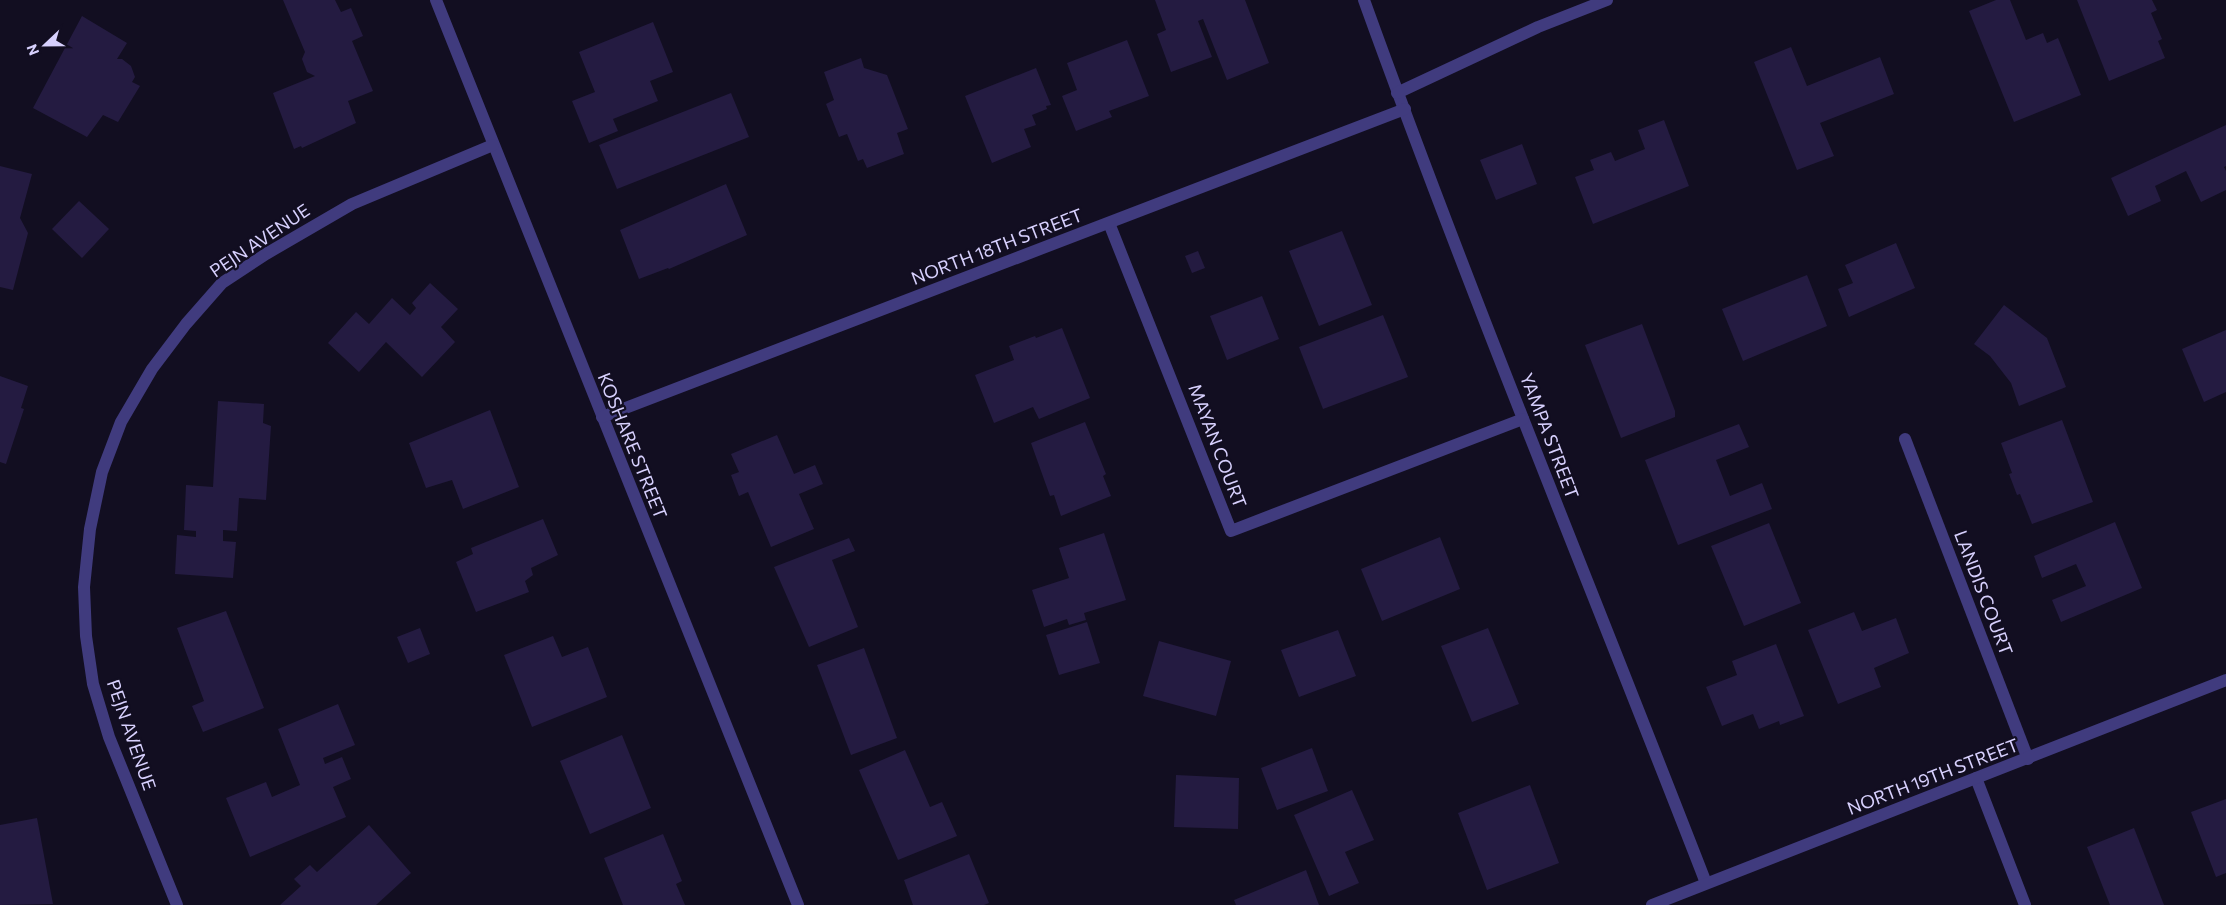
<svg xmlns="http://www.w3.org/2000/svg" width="2226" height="905" viewBox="0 0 2226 905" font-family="Commissioner,sans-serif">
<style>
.building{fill:#241b41}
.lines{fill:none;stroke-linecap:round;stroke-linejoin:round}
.minor{stroke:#403b7e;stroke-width:12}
.tertiary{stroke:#403b7e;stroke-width:12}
.labels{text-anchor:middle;stroke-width:4.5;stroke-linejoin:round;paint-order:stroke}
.street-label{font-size:18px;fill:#d7d0fd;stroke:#120e21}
</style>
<rect width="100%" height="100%" fill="#120e21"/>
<g class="building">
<polygon points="283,0 335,0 341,12 351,8 363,36 352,41 373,91 348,101 356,123 302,148 301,146 294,149 273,93 315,76 307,72 302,59 305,52"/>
<polygon points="1155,0 1245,0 1269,63 1227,80 1203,19 1198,21 1212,57 1171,72 1157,34 1166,30"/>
<polygon points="1996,0 2010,0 2026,40 2043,33 2047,43 2058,38 2081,95 2014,122 1969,11"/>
<polygon points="2077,0 2152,0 2157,10 2151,13 2162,39 2158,41 2165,58 2109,81"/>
<polygon points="82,16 127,43 117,59 122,59 131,66 135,77 132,82 140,86 118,122 103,115 87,137 33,108"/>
<polygon points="653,22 673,72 650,81 658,101 613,119 618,131 589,143 572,101 595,92 579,52"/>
<polygon points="1127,40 1149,96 1109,111 1112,117 1076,131 1062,96 1077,90 1067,63"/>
<polygon points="1791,47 1807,86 1880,57 1894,94 1820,123 1834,156 1797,170 1754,62"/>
<polygon points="861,58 864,68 887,75 908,129 897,133 904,154 867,168 863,159 858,161 847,134 839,137 826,104 834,100 824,72"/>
<polygon points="1036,68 1051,105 1046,106 1047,109 1032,115 1036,125 1024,129 1031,147 992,163 965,96"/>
<polygon points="731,93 749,137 617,189 599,145"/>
<polygon points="1664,120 1689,186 1593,224 1575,177 1594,170 1590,160 1611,152 1615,161 1645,149 1638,130"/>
<polygon points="2226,125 2226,166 2224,167 2226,171 2226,190 2201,202 2186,171 2155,186 2161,201 2128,216 2111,178"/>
<polygon points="1522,144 1537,184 1496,200 1480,160"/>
<polygon points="0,166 32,174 20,218 28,233 13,290 0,287"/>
<polygon points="726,184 747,235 669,269 668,268 639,279 620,230"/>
<polygon points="79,201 109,229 82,258 52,229"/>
<polygon points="1342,231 1372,305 1319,326 1289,251"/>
<polygon points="1896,243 1915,288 1849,317 1838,289 1853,283 1845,265"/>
<polygon points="1198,251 1205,268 1192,273 1185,256"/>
<polygon points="1807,275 1827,326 1743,361 1722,309"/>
<polygon points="430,283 458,309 441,327 455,342 422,377 386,342 359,372 328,343 356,312 369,324 392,298 410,315 416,308 412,303"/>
<polygon points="1262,296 1279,339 1227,360 1210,316"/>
<polygon points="2004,305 2047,338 2066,387 2019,406 2011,383 1990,356 1974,344"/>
<polygon points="1383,315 1408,377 1323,409 1299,347"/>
<polygon points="1642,324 1675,411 1675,417 1621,438 1585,345"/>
<polygon points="1062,328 1090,398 1039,419 1033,407 994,423 975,375 1014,360 1009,346 1035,336 1036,338"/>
<polygon points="2226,330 2226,392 2204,402 2182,349"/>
<polygon points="0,376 28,386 21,408 24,409 6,464 0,462"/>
<polygon points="218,401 264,404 263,423 271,426 266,500 239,498 237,531 223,530 223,541 236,542 233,578 175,574 177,535 196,537 196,531 184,530 186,485 213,487"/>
<polygon points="490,410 519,487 463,509 452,480 426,488 409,443"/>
<polygon points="2062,420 2093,502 2032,524 2020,494 2017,495 2009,474 2012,473 2001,443"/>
<polygon points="1085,422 1106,474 1103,476 1111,496 1061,516 1054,495 1050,496 1031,443"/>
<polygon points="1739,424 1749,447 1716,460 1730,496 1762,483 1772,509 1678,545 1645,460"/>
<polygon points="777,435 794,474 815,465 823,484 799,494 814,529 771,547 748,492 739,496 731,475 739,472 731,454"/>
<polygon points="543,519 558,555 531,568 533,575 525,581 529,592 476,612 456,562 473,554 471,548"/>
<polygon points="2115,522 2142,588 2061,622 2052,600 2086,586 2076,564 2042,578 2034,556"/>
<polygon points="1769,523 1801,603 1744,626 1711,546"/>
<polygon points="1104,533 1126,600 1084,613 1086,620 1069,625 1067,619 1044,627 1032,590 1069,578 1059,548"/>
<polygon points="1440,537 1460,589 1382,621 1361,569"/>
<polygon points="849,538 855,551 832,560 858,627 809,647 774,567"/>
<polygon points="226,611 264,708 203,732 192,706 204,701 177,628"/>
<polygon points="1854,612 1862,631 1896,618 1909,653 1874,668 1881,687 1838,704 1808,630"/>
<polygon points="1087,622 1100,663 1059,675 1046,635"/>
<polygon points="420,628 430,654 408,663 397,637"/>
<polygon points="1488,628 1519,704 1472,722 1441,646"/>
<polygon points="1338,630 1356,676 1299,697 1281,650"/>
<polygon points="553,636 562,657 588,647 607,697 532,727 504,655"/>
<polygon points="1159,641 1231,661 1216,716 1143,696"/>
<polygon points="1776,644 1804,716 1780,725 1779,721 1759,729 1753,714 1722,726 1706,687 1737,675 1732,661"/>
<polygon points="864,648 897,738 851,755 817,665"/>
<polygon points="338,704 355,745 323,758 325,764 342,757 351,779 333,787 346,817 250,857 226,798 266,782 272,797 300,785 278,729"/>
<polygon points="622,735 651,808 590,834 560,761"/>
<polygon points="1312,748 1328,791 1277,810 1261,768"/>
<polygon points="905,750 930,807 942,802 957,836 898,860 859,770"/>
<polygon points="1176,775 1239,778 1238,829 1174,827"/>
<polygon points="1530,785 1559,863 1487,890 1458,813"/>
<polygon points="1352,790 1374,840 1345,852 1359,883 1329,896 1294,815"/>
<polygon points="2226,799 2226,873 2216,877 2191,812"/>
<polygon points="37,818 53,904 0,905 0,825"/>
<polygon points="369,825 411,873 376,905 280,905 301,886 294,879 310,865 317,872"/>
<polygon points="2134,828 2164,905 2110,905 2087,847"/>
<polygon points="663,834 682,881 676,884 685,905 623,905 604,858"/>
<polygon points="969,854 989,903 984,905 913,905 904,880"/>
<polygon points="1306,870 1319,905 1236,905 1234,900"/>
</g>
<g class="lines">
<g class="minor">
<polyline points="436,0 798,905"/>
<path d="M 1364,0 C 1471,297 1592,589 1706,883"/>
<polyline points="1397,93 1538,27 1607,0"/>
<polyline points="1109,223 1231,531 1523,419"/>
<polyline points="602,417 1405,109"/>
<polyline points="1905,439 2028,759"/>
<polyline points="1976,778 2025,905"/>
<polyline points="177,905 109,737 93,684 86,636 84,587 90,529 102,472 121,422 152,369 186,324 222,283 266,254 352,204 493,145"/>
</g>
<polyline class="tertiary" points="1652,905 2226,680"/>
</g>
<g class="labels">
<g class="street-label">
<text transform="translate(260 241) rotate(-34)" y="6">PEJN AVENUE</text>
<text transform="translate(997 247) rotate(-21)" y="6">NORTH 18TH STREET</text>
<text transform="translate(1549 436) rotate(69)" y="6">YAMPA STREET</text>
<text transform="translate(632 446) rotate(68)" y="6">KOSHARE STREET</text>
<text transform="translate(1217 446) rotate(69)" y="6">MAYAN COURT</text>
<text transform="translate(1983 593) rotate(69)" y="6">LANDIS COURT</text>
<text transform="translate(131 735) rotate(71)" y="6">PEJN AVENUE</text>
<text transform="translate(1933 777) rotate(-21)" y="6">NORTH 19TH STREET</text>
</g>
</g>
<g transform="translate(45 45) rotate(248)" stroke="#120e21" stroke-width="4" paint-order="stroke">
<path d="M0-4L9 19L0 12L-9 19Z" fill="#d7d0fd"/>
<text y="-8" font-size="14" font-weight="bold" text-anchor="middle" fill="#d7d0fd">N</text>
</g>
</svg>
